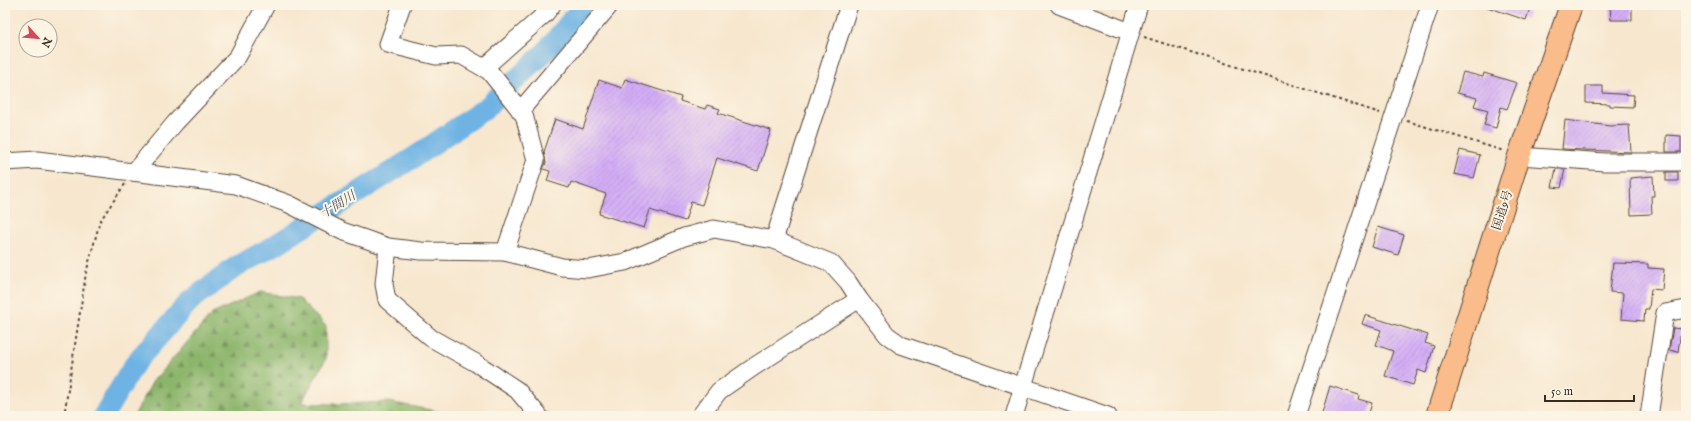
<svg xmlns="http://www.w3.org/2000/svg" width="1691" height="421" viewBox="0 0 1691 421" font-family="'IM FELL English','Noto Serif JP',serif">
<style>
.forest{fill:url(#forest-firs);stroke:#647045}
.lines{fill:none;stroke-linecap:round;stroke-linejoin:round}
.river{stroke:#6eb3e4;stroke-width:21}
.building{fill:url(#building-hatch)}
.minor-casing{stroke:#574639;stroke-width:19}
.highway-casing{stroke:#574639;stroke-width:24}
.path{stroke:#574639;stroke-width:2;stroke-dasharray:3 3;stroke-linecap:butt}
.minor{stroke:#fff;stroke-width:17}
.highway{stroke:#f9bc8a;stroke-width:22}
.labels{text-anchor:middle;stroke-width:4;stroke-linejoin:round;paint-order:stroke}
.street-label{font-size:12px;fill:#3b2a1e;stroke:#fcf5e5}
.water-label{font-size:13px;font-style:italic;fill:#4d5a63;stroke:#fcf5e5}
</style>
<defs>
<pattern id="forest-firs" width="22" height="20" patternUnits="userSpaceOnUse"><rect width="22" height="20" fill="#8cb56c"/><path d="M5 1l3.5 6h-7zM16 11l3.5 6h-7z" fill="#749358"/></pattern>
<pattern id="building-hatch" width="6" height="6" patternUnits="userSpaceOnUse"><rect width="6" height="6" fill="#d4aef7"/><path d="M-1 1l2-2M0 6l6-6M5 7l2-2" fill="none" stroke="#ad8ec7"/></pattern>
</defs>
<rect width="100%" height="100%" fill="#fcf5e5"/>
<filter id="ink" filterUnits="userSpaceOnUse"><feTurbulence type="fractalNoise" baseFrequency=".025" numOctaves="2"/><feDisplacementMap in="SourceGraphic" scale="8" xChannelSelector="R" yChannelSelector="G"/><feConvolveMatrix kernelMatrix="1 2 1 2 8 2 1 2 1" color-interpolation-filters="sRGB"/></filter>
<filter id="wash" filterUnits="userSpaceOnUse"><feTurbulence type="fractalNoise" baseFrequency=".012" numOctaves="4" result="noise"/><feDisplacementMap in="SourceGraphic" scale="16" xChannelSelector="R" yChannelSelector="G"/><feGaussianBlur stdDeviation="0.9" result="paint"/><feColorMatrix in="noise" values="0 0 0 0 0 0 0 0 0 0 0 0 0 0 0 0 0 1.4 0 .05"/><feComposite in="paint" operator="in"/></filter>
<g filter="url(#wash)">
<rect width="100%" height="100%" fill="#f7e7cf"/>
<polygon class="forest" points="260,292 299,299 326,326 326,359 301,403 335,404 389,402 446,413 450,416 134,416 153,381 212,314"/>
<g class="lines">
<polyline class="river" points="103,416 136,362 190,301 237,266 272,247 416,156 487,107 545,52 584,5"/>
</g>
<g id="blocks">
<g class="building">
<polygon points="1488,5 1531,5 1526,20 1487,7"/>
<polygon points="1610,5 1632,5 1632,20 1611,20"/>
<polygon points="1463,72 1483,77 1484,73 1517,83 1507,109 1501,107 1496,128 1484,125 1488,110 1474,106 1477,98 1457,93"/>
<polygon points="625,79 681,97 680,101 705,109 707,105 720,109 718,113 771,130 758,171 717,158 702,205 691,202 685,221 650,210 644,228 599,214 606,194 571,182 569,188 547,181 550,171 543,169 546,163 544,152 555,119 583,129 599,80 622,88"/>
<polygon points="1586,86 1603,86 1603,93 1634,95 1633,107 1610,106 1610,104 1586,103"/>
<polygon points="1565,120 1610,126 1629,125 1631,152 1562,149"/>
<polygon points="1666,135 1681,136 1681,152 1666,152"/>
<polygon points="1460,150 1480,155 1474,178 1454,174"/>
<polygon points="1556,169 1565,169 1561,188 1552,187"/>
<rect x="1666" y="172" width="12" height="9"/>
<polygon points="1653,176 1654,196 1651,196 1652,214 1631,215 1630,178"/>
<polygon points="1378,227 1404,235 1398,255 1372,247"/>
<polygon points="1613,263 1648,264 1648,268 1664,269 1662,290 1651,289 1649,309 1645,309 1644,321 1621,319 1623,293 1610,292"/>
<polygon points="1365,315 1428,335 1425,343 1434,346 1426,373 1418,370 1413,385 1385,376 1393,351 1376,345 1381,330 1362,324"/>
<polygon points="1673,328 1681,329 1678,352 1669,350"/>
<polygon points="1330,386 1359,395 1358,399 1372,403 1368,416 1321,416"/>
</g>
</g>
</g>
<g filter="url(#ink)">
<use href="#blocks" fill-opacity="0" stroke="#574639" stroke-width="1"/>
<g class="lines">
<defs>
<g id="minor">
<polyline points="402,5 388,44 436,56 461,55 489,71 524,115 536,160 505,252"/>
<polyline points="1059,5 1130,32"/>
<polyline points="484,68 545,14 552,5"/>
<polyline points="520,111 610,5"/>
<polyline points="1519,156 1605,162 1686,162"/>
<polyline points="5,162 37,160 236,185 289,204 342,231 388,247 421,251 505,252 562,267 588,269 625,262 684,237 714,229 774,240 831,263 848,282 859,299 887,335 901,345 1108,416"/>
<polyline points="134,172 175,123 238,56 266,5"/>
<polyline points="774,240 849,5"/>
<polyline points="388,247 384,284 387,300 431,338 476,363 517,390 539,416"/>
<polyline points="700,416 719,391 755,366 859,299"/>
<polyline points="1014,416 1139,5"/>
<polyline points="1296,416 1430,5"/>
<polyline points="1649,416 1665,313 1686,309"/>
</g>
<polyline id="highway" points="1437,416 1519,156 1571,5"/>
</defs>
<use href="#minor" class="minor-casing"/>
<use href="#highway" class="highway-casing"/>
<g class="path">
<polyline points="1144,37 1380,113"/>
<polyline points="1407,121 1504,151"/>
<polyline points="64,416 86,273 100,221 125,184"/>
</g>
<use href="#minor" class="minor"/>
<use href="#highway" class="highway"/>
</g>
</g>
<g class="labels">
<g class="street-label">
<text transform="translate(1502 210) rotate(-72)" y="4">国道9号</text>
</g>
<g class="water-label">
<text transform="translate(337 204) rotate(-32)" y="5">十間川</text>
</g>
</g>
<rect width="1691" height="421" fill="none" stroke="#fcf5e5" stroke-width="20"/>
<g transform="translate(38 38) rotate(117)"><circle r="19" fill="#fcf5e5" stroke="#afa495"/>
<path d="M0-3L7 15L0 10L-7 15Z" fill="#d1495b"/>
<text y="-6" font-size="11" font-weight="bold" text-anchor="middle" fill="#3b2a1e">N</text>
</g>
<path d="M1545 395v6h89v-6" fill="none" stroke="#3b2a1e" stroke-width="2"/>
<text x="1551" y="395" font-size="12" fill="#3b2a1e" stroke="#fcf5e5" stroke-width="3" paint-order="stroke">50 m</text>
</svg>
